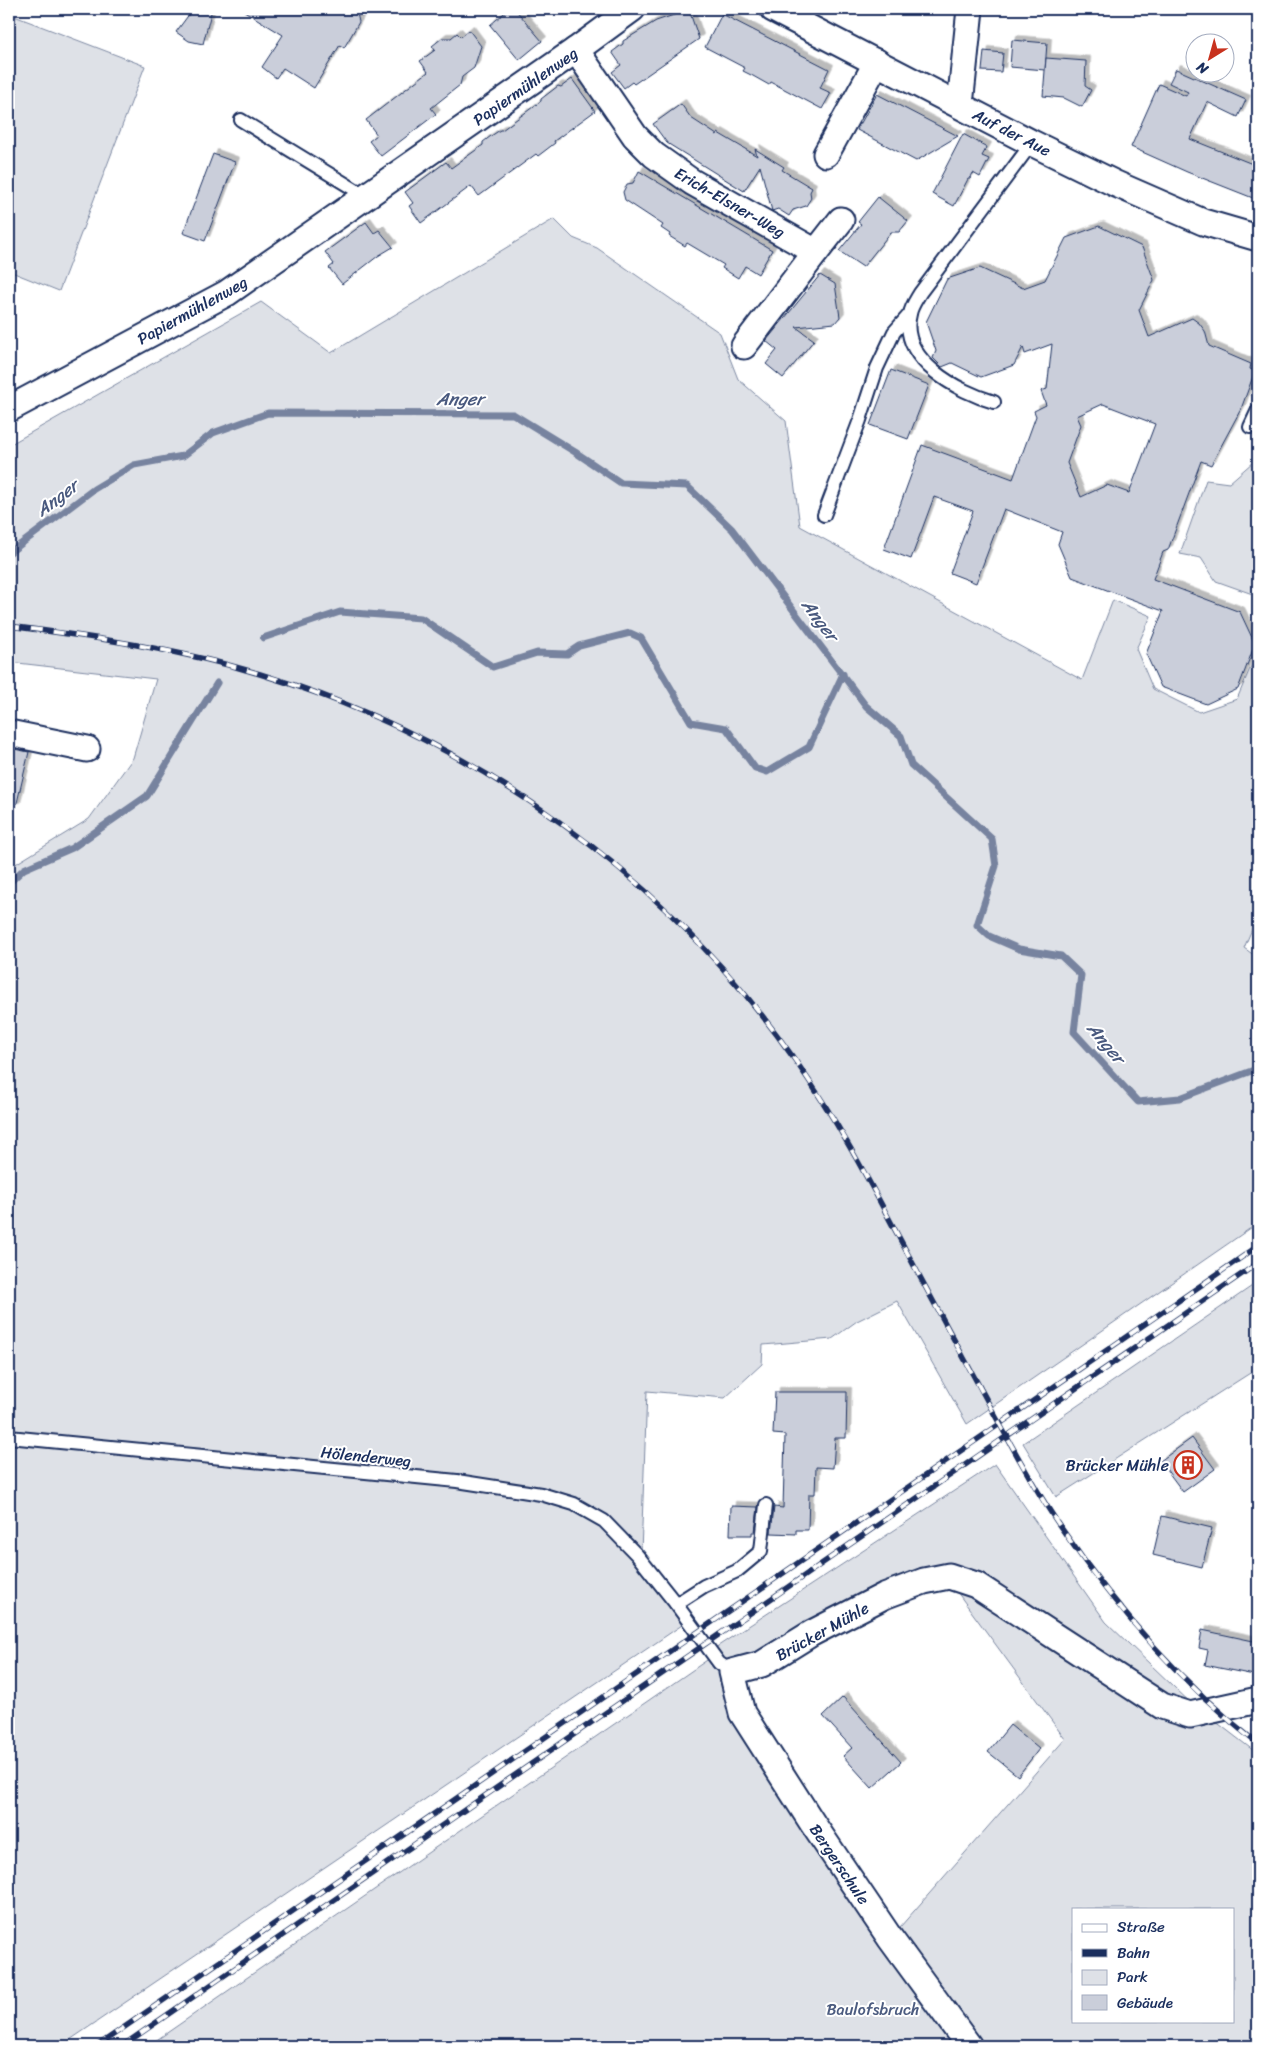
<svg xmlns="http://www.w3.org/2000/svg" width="1267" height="2055" viewBox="0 0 1267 2055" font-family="Sriracha,sans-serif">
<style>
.green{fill:#dee1e7;stroke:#7c88a2;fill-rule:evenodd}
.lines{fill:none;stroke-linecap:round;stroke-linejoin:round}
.stream{stroke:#77839f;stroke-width:7}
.building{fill:#caceda;stroke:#1b2f5e;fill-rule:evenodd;filter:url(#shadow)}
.service-casing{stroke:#1b2f5e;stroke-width:16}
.minor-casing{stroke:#1b2f5e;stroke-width:29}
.service{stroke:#fff;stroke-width:12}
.minor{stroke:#fff;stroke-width:25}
.rail-casing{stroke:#1b2f5e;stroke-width:5.5}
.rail{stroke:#fff;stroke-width:4;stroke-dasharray:11;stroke-linecap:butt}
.labels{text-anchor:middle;stroke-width:4;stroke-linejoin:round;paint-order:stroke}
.street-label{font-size:16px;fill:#1b2f5e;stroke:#fff}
.poi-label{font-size:16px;fill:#1b2f5e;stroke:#fff;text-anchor:end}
.park-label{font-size:16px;fill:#4c5c80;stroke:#fff}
.water-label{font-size:18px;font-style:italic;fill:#49597e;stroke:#fff}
</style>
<defs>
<filter id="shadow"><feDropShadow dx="4.5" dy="-4.5" stdDeviation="0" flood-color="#0004"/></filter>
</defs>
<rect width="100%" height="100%" fill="#fff"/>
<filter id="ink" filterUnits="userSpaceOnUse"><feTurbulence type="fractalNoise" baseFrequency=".02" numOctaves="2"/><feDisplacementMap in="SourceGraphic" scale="10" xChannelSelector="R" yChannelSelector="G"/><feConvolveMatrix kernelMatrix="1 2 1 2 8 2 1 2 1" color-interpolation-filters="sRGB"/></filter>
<g filter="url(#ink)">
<g class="green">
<polygon points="9,14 145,66 59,291 9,271"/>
<path d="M 554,219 L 573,238 L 597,248 L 720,333 L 738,379 L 786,421 L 800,526 L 1082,680 L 1113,600 L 1151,616 L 1136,649 L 1153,689 L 1199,712 L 1237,699 L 1258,650 L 1258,915 L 1244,948 L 1258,958 L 1258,1223 L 967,1424 L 897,1301 L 857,1321 L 832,1339 L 763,1345 L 762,1364 L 725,1398 L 647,1391 L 641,1553 C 629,1541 618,1528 604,1518 C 561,1489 510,1486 460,1478 L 460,1484 C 497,1490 537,1493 572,1507 C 619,1526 655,1583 685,1623 L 61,2046 L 9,2046 L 9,868 L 89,819 L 133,758 L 156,679 L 9,662 L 9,445 L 261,302 L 331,353 Z"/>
<polygon points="1258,453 1258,596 1216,581 1201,558 1180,554 1206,480 1229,483 1253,462"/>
<polygon points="1258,1282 1258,1368 1056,1497 1023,1443"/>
<polygon points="995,1464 1106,1622 1196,1708 1189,1711 950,1574 733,1669 712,1650"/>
<path d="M 949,1581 L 1215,1721 L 1258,1754 L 1258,2046 L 975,2046 L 893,1935 L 1065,1739 ZM 1073,1909 L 1233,1909 L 1233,2021 L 1073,2021 Z"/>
<polygon points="710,1658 730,1675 963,2046 148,2046"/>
</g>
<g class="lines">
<g class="stream">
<polyline points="9,553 94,489 134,465 183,456 213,433 268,413 513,414 575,452 621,483 687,486 732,529 866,706 901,736 911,765 992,839 996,866 977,925 989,936 1019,949 1061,956 1081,975 1074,1032 1138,1102 1180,1098 1254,1070 1258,1070"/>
<polyline points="263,638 340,612 421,618 493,667 537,653 567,654 579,646 630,633 641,638 691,722 726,728 755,768 767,772 809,747 843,674"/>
<polyline points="9,883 24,869 72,848 147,796 217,683"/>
</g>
</g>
<g class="building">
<polygon points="193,9 212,9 203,44 189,41 176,32"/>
<polygon points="241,9 356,9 359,22 344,48 340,45 314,88 283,68 276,78 262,67 283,35"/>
<polygon points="509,9 515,9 542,41 519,60 490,25"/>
<polygon points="689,10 699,39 634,84 632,82 624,88 612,72 621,65 612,52 623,44 623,41 656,21"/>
<polygon points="722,14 829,69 820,88 831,93 822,109 771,82 769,85 753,76 743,71 745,68 705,47"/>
<polygon points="469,30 481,46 474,68 462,77 460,85 431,108 436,114 381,156 369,141 377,135 366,120 428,72 420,61 435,50 432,46 442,38 451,38 457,33 461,37"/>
<polygon points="1012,40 1047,43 1045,70 1010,67"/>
<polygon points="984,51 1003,53 1001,72 982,71"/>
<polygon points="1046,58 1086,61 1085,86 1091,90 1082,107 1064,98 1043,96"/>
<polygon points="1176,69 1246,100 1238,117 1207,102 1190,139 1250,163 1258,164 1258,200 1187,172 1131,147 1159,84 1186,96 1188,92 1169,83"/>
<polygon points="572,79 595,111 554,141 555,143 538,156 536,154 479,196 471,186 421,223 409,206 413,203 405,192 446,162 451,168 483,145 483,142 491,136 500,130 502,130 541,101 541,99 558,86 561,87"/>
<polygon points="877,94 958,136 916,161 857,130"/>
<polygon points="681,104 691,118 717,135 718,133 757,156 755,149 784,167 782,170 812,188 810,192 811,198 806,206 793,210 789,216 778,209 772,211 760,166 744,191 667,143 653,124"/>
<polygon points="963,134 987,147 982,156 989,159 980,177 973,173 970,179 968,179 954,206 932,194"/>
<polygon points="213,154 235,162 205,241 183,233"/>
<polygon points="639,171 772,250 758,274 745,266 738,278 722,268 724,265 687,243 685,246 669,236 670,234 661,228 663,225 625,200 623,192 627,184 633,183"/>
<polygon points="878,197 908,221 899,232 891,232 863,267 839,251 861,224 858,222"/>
<polygon points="366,222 374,233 379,230 393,247 378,256 342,284 329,268 334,264 325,252"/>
<path d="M 1099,226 L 1142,247 L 1154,280 L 1139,310 L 1149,337 L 1192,318 L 1199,323 L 1205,331 L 1209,346 L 1251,364 L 1250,369 L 1255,371 L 1241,409 L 1211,465 L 1201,461 L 1168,550 L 1163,552 L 1153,579 L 1240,612 L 1255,644 L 1238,689 L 1206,704 L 1161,687 L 1146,654 L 1163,611 L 1072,577 L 1058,544 L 1062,532 L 1004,509 L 976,583 L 950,573 L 973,511 L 934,497 L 911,559 L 884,549 L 922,445 L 1013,479 L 1036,416 L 1034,411 L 1046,405 L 1041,391 L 1047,389 L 1052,344 L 1025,354 L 1023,347 L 1014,365 L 981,377 L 952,363 L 942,367 L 933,358 L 936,351 L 926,322 L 947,279 L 980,268 L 1023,288 L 1045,280 L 1066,238 ZM 1103,404 L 1155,424 L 1129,493 L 1107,485 L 1081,497 L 1067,463 L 1081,425 L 1077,416 Z"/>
<polygon points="820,275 835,284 840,317 835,323 796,327 814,340 783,378 766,364 777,350 766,341"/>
<polygon points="891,370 929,385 908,439 870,425"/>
<polygon points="9,748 29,752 16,807 9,806"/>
<polygon points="775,1392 847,1392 846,1438 835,1438 833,1468 816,1467 815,1494 809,1494 808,1530 796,1530 796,1534 771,1533 774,1507 783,1508 785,1435 773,1434"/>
<polygon points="1192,1438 1215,1469 1183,1492 1160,1461"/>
<polygon points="731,1506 758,1507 755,1532 752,1532 752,1535 730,1535"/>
<polygon points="1162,1516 1212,1528 1202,1567 1153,1555"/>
<polygon points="1202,1630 1258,1642 1258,1658 1254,1675 1205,1665 1208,1650 1199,1648"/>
<polygon points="843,1697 901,1762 872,1788 843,1756 852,1748 823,1716"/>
<polygon points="1010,1725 1039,1749 1018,1776 988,1752"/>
</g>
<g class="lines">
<defs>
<g id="service">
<polyline points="241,120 367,197"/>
<path d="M 994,402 C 959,392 898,360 910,314 C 911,307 916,300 920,293 L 1032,143"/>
<polyline points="1250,427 1258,410"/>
<polyline points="824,515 860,420 877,368 894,332 909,315"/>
<polyline points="9,1437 457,1481 541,1494 574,1504 604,1521 637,1555 676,1604 719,1663 732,1672"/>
<polyline points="676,1604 704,1586 737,1571 761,1551 766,1505"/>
</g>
<g id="minor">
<polyline points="773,9 1032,143 1116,184 1203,222 1258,238"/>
<polyline points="576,50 635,136 654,155 692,182 816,252 841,220"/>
<polyline points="960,105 970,9"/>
<polyline points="826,154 877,62"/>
<polyline points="744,346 816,252"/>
<polyline points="9,409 227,293 576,50 632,9"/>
<polyline points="9,733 87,749"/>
<polyline points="969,2046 890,1938 813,1824 742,1713 732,1672 762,1664 812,1633 884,1596 924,1581 949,1576 976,1585 1162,1706 1190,1715 1258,1700"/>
</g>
</defs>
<use href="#service" class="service-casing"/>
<use href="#minor" class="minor-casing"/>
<use href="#service" class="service"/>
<use href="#minor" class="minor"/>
<defs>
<g id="rail">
<path d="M 9,626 C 94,637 178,649 260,674 C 476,740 666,875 795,1060 C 843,1128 880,1202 919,1275 C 947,1327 975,1379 1003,1430 C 1022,1464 1040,1498 1062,1529 C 1117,1610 1181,1683 1258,1744"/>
<polyline points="97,2046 1258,1246"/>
<polyline points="122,2046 1258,1263"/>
</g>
</defs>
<use href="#rail" class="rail-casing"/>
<use href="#rail" class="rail"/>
</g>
</g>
<defs>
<symbol id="building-ring" viewBox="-11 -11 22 22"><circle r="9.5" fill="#fff" stroke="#c8321e" stroke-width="1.5"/><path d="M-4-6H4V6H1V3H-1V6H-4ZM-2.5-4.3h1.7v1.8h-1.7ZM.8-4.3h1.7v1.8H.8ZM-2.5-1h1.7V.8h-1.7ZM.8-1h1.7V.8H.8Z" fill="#c8321e"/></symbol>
</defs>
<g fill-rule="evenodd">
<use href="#building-ring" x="1172" y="1449" width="32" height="32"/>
</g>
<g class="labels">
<g class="street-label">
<text transform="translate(525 86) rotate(-35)" y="6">Papiermühlenweg</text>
<text transform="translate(1012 132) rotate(27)" y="6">Auf der Aue</text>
<text transform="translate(730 202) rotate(30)" y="6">Erich-Elsner-Weg</text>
<text transform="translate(192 310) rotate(-29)" y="6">Papiermühlenweg</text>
<text transform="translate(366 1456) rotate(6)" y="6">Hölenderweg</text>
<text transform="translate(822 1631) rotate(-29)" y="6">Brücker Mühle</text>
<text transform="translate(840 1864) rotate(56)" y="6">Bergerschule</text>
</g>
<g class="poi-label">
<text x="1169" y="1471">Brücker Mühle</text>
</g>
<g class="park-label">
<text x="873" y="2015">Baulofsbruch</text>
</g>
<g class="water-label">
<text x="460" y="405">Anger</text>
<text transform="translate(57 498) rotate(-37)" y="6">Anger</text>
<text transform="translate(820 620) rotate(53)" y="6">Anger</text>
<text transform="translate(1106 1043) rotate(50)" y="6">Anger</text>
</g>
</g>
<rect width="1267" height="2055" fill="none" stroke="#fff" stroke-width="30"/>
<rect x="15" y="15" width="1237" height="2025" fill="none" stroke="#1b2f5e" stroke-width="2" filter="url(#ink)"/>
<rect x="1072" y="1908" width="162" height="115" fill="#ffffff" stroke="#a4acbf"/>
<rect x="1082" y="1924" width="25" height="8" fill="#ffffff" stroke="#a4acbf"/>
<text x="1117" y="1932" font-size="15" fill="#1b2f5e">Straße</text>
<rect x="1082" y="1949" width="25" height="8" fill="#1b2f5e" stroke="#a4acbf"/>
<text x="1117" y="1958" font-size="15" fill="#1b2f5e">Bahn</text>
<rect x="1082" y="1970" width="25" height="15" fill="#dee1e7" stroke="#a4acbf"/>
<text x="1117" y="1982" font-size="15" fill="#1b2f5e">Park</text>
<rect x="1082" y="1995" width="25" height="15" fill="#caceda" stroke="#a4acbf"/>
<text x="1117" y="2008" font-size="15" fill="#1b2f5e">Gebäude</text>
<g transform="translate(1210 58) rotate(217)"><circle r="24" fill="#ffffff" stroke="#a4acbf"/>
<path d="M0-4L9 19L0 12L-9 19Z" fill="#c8321e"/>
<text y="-8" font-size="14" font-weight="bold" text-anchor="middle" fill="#1b2f5e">N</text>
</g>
</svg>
